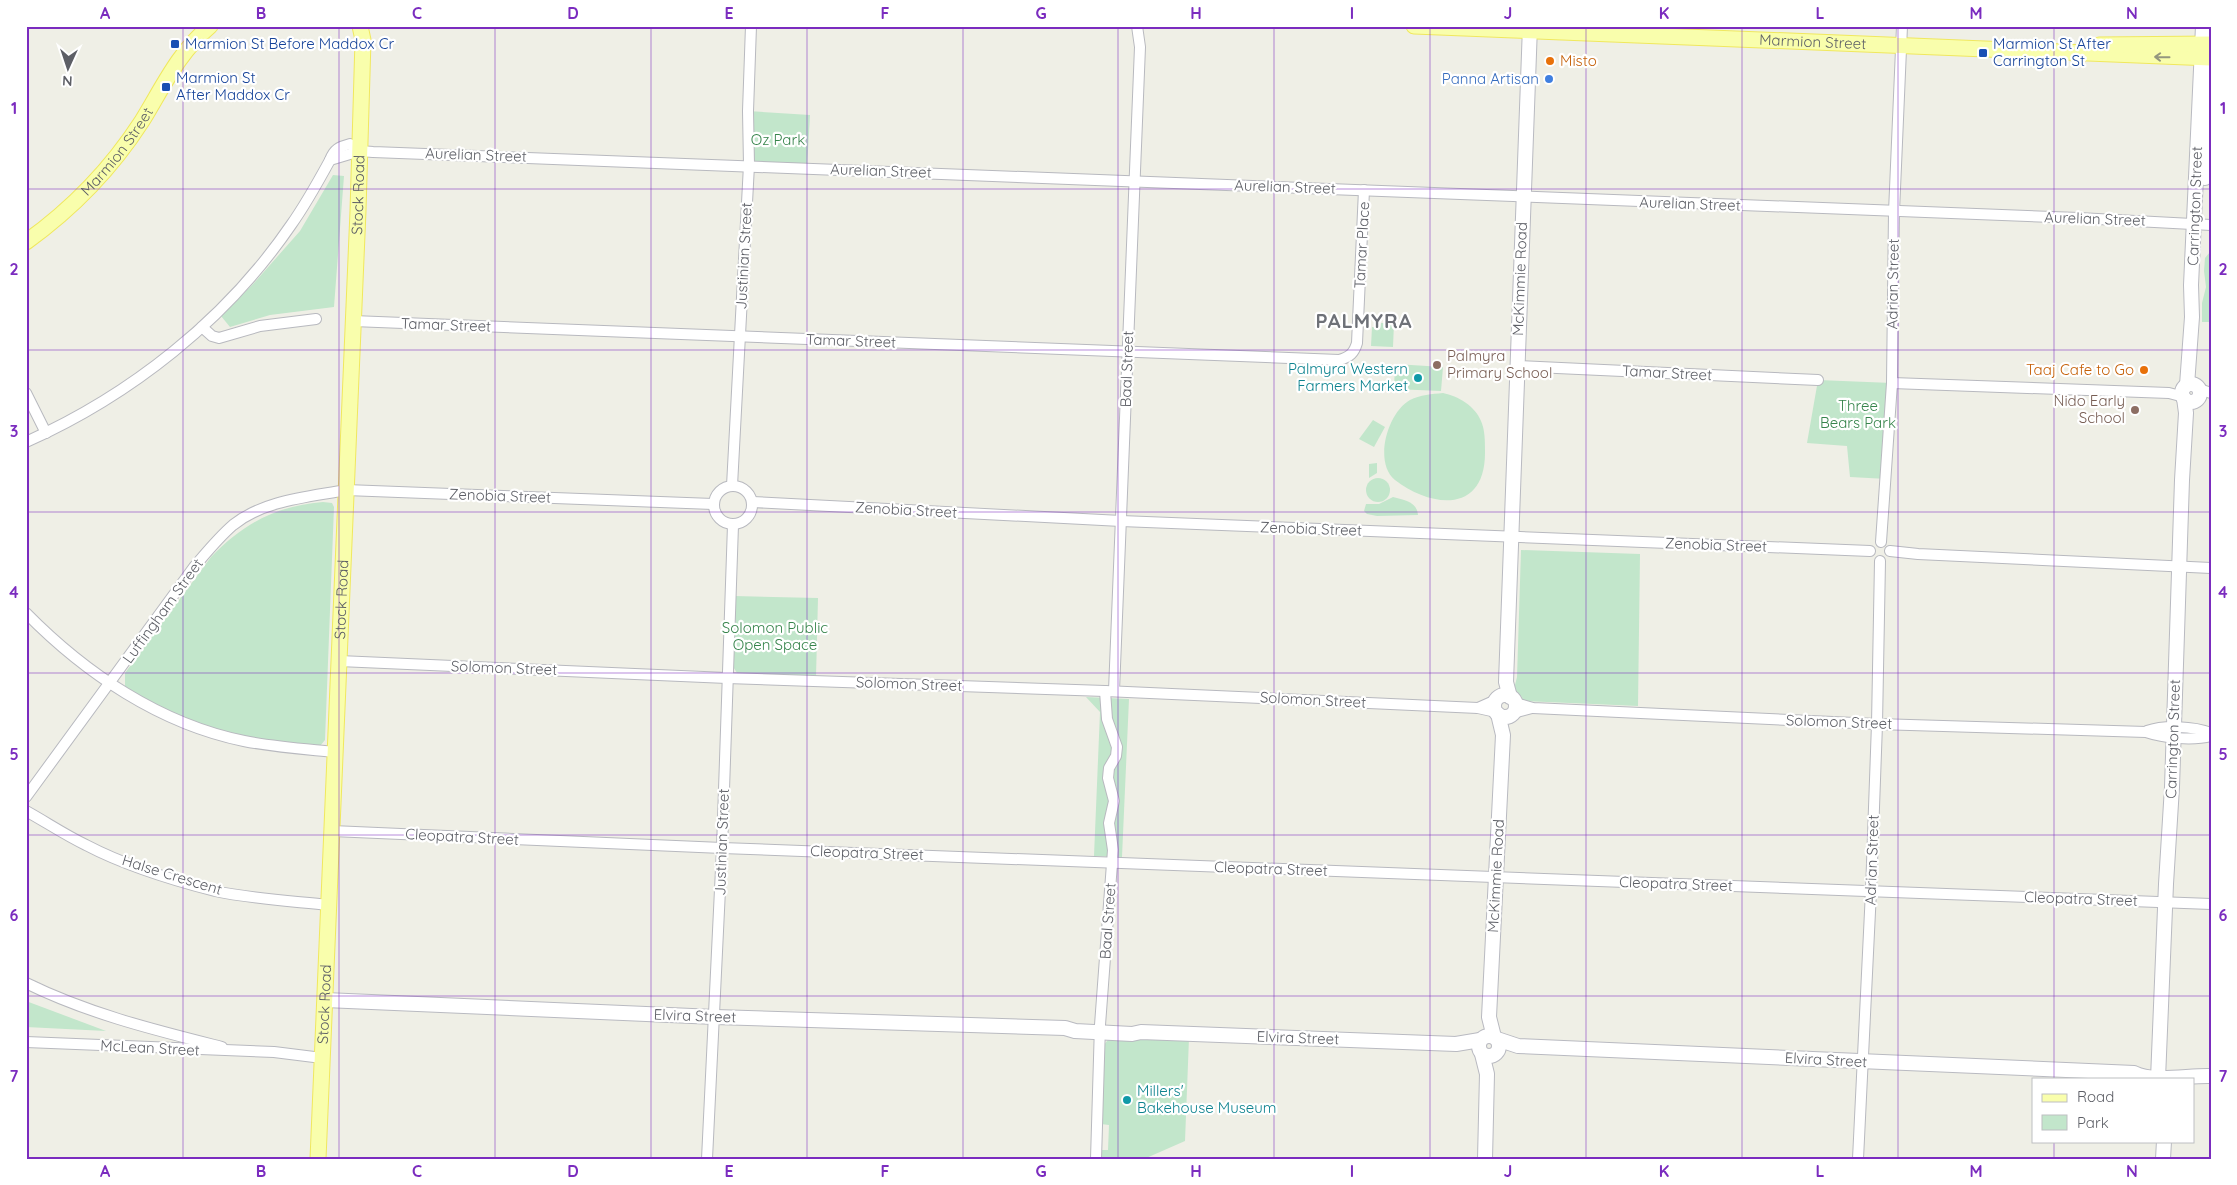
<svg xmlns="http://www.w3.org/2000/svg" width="2237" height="1185" viewBox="0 0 2237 1185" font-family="Quicksand,sans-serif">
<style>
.green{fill:#c2e6cb}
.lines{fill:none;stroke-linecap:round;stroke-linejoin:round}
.street-casing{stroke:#b8b9bf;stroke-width:12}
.secondary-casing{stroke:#b9bac1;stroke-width:16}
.primary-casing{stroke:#f0e85e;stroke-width:17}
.street{stroke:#fff;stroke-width:10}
.secondary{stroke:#fff;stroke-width:14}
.primary{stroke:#f9feac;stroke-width:15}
.oneway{stroke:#94977e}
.grid{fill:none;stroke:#7b2cbf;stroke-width:1;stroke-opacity:0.55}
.transit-dot{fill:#1a4fb4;stroke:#fff;stroke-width:2}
.food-dot{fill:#e8710a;stroke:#fff;stroke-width:2}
.shop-dot{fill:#3f7fe0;stroke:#fff;stroke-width:2}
.education-dot{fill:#8d6e63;stroke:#fff;stroke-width:2}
.culture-dot{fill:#0f9aa8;stroke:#fff;stroke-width:2}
.labels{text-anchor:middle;stroke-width:4.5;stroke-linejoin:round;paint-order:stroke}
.street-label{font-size:15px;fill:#5d5f66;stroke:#fff}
.transit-label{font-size:15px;fill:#164399;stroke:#fff;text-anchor:start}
.food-label{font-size:15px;fill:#c56008;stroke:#fff;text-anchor:start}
.shop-label{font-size:15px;fill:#366cbe;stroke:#fff;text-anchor:end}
.park-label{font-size:15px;fill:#36844b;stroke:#fff}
.education-label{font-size:15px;fill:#785e54;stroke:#fff;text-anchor:start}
.culture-label{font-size:15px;fill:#0d838f;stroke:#fff;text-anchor:end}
.district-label{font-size:20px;font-weight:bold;letter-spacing:1px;fill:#6e7178;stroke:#fff}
.neatline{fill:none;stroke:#7b2cbf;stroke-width:2}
.grid-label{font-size:16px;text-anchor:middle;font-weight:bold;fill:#7b2cbf}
</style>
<rect width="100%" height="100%" fill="#efefe6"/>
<g class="green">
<polygon points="748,111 810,115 807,168 749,165"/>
<polygon points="333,175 344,176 334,307 270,315 230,327 221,316 254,283 300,231"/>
<polygon points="2211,239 2211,322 2202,322 2202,303 2206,287 2204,271 2205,258 2210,252"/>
<polygon points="1381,323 1394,323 1393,347 1371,346 1372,327 1380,327"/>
<polygon points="1395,364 1443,367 1441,391 1394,389"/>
<polygon points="1818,380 1892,383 1887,479 1850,477 1847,446 1807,443"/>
<path d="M 1443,393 C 1458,396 1475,406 1481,421 C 1485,430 1485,441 1485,451 C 1486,513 1433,509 1395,480 C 1373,462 1388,412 1410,400 C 1420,395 1432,394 1443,393 Z"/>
<polygon points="1373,420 1385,427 1374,447 1359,439"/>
<polygon points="1377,463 1377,473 1369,478 1369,464"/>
<circle cx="1378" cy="490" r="12"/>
<path d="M 1393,497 C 1405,500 1417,502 1418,515 L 1377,516 L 1367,514 L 1364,511 L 1366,504 L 1379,504 Z"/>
<path d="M 323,502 L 332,503 L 334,507 L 325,740 L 320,746 C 300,744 279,743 259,740 C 211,731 166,712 125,688 L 125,673 L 211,557 C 244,523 276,506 323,502 Z"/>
<polygon points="1521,550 1640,554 1638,706 1523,701 1522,697 1516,694 1514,689 1517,677"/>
<polygon points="734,596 818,598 816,677 737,673 732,665"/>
<polygon points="1086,697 1129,699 1122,857 1094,856 1100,712"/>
<polygon points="26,1001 106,1031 26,1027"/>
<polygon points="1110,1037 1189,1038 1185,1141 1144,1159 1099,1159 1100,1150 1108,1150 1109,1125 1101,1124 1104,1045"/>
</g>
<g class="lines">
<defs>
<g id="street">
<polyline points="330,160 360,151 373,152 2079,218 2211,225"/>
<path d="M 353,321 L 1339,360 C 1350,357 1354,353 1357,343 L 1364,190"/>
<polyline points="202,327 212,336 219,338 260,326 316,319"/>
<polyline points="1516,366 1818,380"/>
<polyline points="1892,383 2169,393 2184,397"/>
<polyline points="2199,389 2211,393"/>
<polyline points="26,393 46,433"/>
<path d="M 26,442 C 131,395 226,320 291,225 C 306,204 318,182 330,160 C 334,149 339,147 350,144 L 360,151"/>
<circle cx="733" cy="505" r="19"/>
<polyline points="732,486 749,165 748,111 751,26"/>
<polyline points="752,502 1121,521 1870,551"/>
<polyline points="1881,542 1892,383 1894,212 1902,26"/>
<polyline points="1890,551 1918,554 2211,568"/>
<path d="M 26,613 C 85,673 160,724 244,741 C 274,747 305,749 335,752"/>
<polyline points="339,661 727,678 1105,691 1478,708 1496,712"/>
<polyline points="1114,691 1140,47 1137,26"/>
<path d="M 1515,703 L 1533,708 L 1877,724 L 2146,732 C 2164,738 2192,741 2211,736"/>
<polyline points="1478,708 1496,700"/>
<polyline points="1513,713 1532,708"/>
<path d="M 2147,731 C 2164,725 2193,726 2211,733"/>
<path d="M 26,797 L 194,567 C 206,553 218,538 233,525 C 264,500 309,497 346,490 L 713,504"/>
<path d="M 26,811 C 46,822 65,835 86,845 C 126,866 172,880 215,891 C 252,899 291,901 329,905"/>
<polyline points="332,831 722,848 2211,904"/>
<path d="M 26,983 C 89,1014 155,1030 222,1047"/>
<polyline points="26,1042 274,1052 322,1058"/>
<polyline points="707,1159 722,848 733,525"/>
<polyline points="1096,1159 1100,1025 1113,850 1109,823 1114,801 1108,778 1109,768 1116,756 1117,747 1107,719 1105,691"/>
<polyline points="1858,1159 1871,891 1877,724 1880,561"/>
</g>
<g id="secondary">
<polyline points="2205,178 2211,68"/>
<circle cx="2191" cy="393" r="9"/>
<polyline points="2187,385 2192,317 2191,285 2203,26"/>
<circle cx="1505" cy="706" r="11"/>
<polyline points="1510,697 1506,682 1530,26"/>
<polyline points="325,1000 715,1017 1065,1028 1075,1031 1132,1034 1141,1032 1456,1044 1480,1040"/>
<circle cx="1489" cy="1046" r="10"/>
<polyline points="1494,1037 1489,1017 1503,735 1498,714"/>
<path d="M 1497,1039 L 1518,1046 L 2134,1073 C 2153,1083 2189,1075 2211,1076"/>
<polyline points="1482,1054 1487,1074 1485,1159"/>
<polyline points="2158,1079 2166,884 2172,787 2182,480 2186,413 2184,398"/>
<polyline points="2163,1159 2164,1141"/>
</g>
<g id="primary">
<path id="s1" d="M 1414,26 L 2211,58"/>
<polyline points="2099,45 2211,44"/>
<path id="s2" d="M 26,242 C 72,209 111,169 142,121 C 163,87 178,53 210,26"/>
<path id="s3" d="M 318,1159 L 358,211 L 363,40 L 360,26"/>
</g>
</defs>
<use href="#street" class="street-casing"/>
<use href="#secondary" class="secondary-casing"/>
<use href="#primary" class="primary-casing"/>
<use href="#street" class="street"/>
<use href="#secondary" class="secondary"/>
<use href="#primary" class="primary"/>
</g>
<defs><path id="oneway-shaft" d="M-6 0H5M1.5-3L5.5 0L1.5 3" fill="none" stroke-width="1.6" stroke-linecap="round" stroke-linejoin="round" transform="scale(1.25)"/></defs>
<use class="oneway" href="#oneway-shaft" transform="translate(2162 57) rotate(-179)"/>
<path class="grid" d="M 183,26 L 183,1159M 339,26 L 339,1159M 495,26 L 495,1159M 651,26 L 651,1159M 807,26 L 807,1159M 963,26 L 963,1159M 1118,26 L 1118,1159M 1274,26 L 1274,1159M 1430,26 L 1430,1159M 1586,26 L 1586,1159M 1742,26 L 1742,1159M 1898,26 L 1898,1159M 2054,26 L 2054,1079M 26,189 L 2211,189M 26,350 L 2211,350M 26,512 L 2211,512M 26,673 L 2211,673M 26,835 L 2211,835M 26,996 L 2211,996M 2054,1141 L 2054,1159"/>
<g class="transit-dot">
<rect x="170" y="39" width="10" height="10" rx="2.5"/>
<rect x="1978" y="48" width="10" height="10" rx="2.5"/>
<rect x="161" y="82" width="10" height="10" rx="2.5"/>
</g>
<g class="food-dot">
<circle cx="1550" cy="61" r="5"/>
<circle cx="2144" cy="370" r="5"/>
</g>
<circle class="shop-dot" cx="1549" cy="79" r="5"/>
<g class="education-dot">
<circle cx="1437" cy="365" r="5"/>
<circle cx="2135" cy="410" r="5"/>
</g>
<g class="culture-dot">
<circle cx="1418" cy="378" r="5"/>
<circle cx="1127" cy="1100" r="5"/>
</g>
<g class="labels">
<g class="street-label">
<text dy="5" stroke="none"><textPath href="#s1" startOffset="399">Marmion Street</textPath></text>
<text dy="5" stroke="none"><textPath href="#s2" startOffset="129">Marmion Street</textPath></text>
<text transform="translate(476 155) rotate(2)" y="5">Aurelian Street</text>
<text transform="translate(881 171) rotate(2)" y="5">Aurelian Street</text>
<text transform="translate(1285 187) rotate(2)" y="5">Aurelian Street</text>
<text dy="5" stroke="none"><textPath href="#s3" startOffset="965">Stock Road</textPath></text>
<text transform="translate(1690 204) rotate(2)" y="5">Aurelian Street</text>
<text transform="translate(2195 206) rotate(-88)" y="5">Carrington Street</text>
<text transform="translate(2095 219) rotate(2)" y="5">Aurelian Street</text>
<text transform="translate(1362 245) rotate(-87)" y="5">Tamar Place</text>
<text transform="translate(744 256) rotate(-87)" y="5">Justinian Street</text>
<text transform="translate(1520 279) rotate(-88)" y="5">McKimmie Road</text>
<text transform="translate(1893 284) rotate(-89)" y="5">Adrian Street</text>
<text transform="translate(446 325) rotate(2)" y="5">Tamar Street</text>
<text transform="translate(851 341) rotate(2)" y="5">Tamar Street</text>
<text transform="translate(1127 369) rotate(-88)" y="5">Baal Street</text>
<text transform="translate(1667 373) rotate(3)" y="5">Tamar Street</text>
<text transform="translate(500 496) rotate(2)" y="5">Zenobia Street</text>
<text transform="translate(906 510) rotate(3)" y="5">Zenobia Street</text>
<text transform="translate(1311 529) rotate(2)" y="5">Zenobia Street</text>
<text transform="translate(1716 545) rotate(2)" y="5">Zenobia Street</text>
<text dy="5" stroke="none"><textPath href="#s3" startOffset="560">Stock Road</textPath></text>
<text transform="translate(163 611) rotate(-54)" y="5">Luffingham Street</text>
<text transform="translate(504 668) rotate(2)" y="5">Solomon Street</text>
<text transform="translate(909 684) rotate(2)" y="5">Solomon Street</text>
<text transform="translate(1313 700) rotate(3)" y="5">Solomon Street</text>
<text transform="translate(1839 722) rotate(2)" y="5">Solomon Street</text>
<text transform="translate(2173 739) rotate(-88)" y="5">Carrington Street</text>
<text transform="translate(462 837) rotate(3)" y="5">Cleopatra Street</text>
<text transform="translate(722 842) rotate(-88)" y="5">Justinian Street</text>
<text transform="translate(867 853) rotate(2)" y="5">Cleopatra Street</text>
<text transform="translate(1872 860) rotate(-88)" y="5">Adrian Street</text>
<text transform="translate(1271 869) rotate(2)" y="5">Cleopatra Street</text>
<text transform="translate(172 875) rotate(17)" y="5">Halse Crescent</text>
<text transform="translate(1496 876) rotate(-87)" y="5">McKimmie Road</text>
<text transform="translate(1676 884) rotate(2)" y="5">Cleopatra Street</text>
<text transform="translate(2081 899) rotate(2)" y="5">Cleopatra Street</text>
<text transform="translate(1108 921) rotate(-86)" y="5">Baal Street</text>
<text dy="5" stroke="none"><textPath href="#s3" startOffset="155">Stock Road</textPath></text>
<text transform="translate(695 1016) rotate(2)" y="5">Elvira Street</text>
<text transform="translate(1298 1038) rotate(2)" y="5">Elvira Street</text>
<text transform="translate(150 1048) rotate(3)" y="5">McLean Street</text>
<text transform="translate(1826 1060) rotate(3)" y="5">Elvira Street</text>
</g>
<g class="transit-label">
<text x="185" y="49">Marmion St Before Maddox Cr</text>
<text x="1993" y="49">Marmion St After<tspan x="1993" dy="17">Carrington St</tspan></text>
<text x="176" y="83">Marmion St<tspan x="176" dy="17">After Maddox Cr</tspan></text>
</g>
<g class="food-label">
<text x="1560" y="66">Misto</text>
<text x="2134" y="375" text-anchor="end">Taaj Cafe to Go</text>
</g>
<g class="shop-label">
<text x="1539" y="84">Panna Artisan</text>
</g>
<g class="park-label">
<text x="778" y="145">Oz Park</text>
<text x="1858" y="411">Three<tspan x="1858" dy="17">Bears Park</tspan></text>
<text x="775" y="633">Solomon Public<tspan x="775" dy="17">Open Space</tspan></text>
</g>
<g class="education-label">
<text x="1447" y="361">Palmyra<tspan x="1447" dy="17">Primary School</tspan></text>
<text x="2125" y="406" text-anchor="end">Nido Early<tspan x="2125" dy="17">School</tspan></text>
</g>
<g class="culture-label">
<text x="1408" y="374">Palmyra Western<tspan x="1408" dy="17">Farmers Market</tspan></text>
<text x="1137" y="1096" text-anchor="start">Millers'<tspan x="1137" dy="17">Bakehouse Museum</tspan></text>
</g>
<g class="district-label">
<text x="1364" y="328">PALMYRA</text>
</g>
</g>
<rect width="2237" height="1185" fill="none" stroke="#ffffff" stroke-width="55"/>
<rect x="2032" y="1078" width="162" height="65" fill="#ffffff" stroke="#bebfc2"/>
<rect x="2042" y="1094" width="25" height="8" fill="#f9feac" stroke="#bebfc2"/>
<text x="2077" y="1102" font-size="15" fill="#5d5f66">Road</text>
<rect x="2042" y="1115" width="25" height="15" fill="#c2e6cb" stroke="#bebfc2"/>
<text x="2077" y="1128" font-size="15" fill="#5d5f66">Park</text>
<g transform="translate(68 68) rotate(183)" stroke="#ffffff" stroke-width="4" paint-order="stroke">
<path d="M0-4L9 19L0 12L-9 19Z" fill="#5d5f66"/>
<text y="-8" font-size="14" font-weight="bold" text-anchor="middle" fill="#5d5f66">N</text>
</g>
<rect x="28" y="28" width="2182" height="1130" class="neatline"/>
<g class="grid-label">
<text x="105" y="19">A</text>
<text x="261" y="19">B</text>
<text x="417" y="19">C</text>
<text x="573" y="19">D</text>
<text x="729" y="19">E</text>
<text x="885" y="19">F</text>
<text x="1041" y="19">G</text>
<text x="1196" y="19">H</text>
<text x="1352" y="19">I</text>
<text x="1508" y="19">J</text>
<text x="1664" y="19">K</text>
<text x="1820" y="19">L</text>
<text x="1976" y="19">M</text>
<text x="2132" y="19">N</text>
<text x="14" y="114">1</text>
<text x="2223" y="114">1</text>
<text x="14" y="275">2</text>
<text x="2223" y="275">2</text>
<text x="14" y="437">3</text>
<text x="2223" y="437">3</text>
<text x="14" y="598">4</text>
<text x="2223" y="598">4</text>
<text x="14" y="760">5</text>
<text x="2223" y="760">5</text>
<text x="14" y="921">6</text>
<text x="2223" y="921">6</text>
<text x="14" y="1082">7</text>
<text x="2223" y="1082">7</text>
<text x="105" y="1177">A</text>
<text x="261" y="1177">B</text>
<text x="417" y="1177">C</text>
<text x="573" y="1177">D</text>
<text x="729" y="1177">E</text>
<text x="885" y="1177">F</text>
<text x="1041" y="1177">G</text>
<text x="1196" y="1177">H</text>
<text x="1352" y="1177">I</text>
<text x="1508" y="1177">J</text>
<text x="1664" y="1177">K</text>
<text x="1820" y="1177">L</text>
<text x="1976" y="1177">M</text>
<text x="2132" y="1177">N</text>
</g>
</svg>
